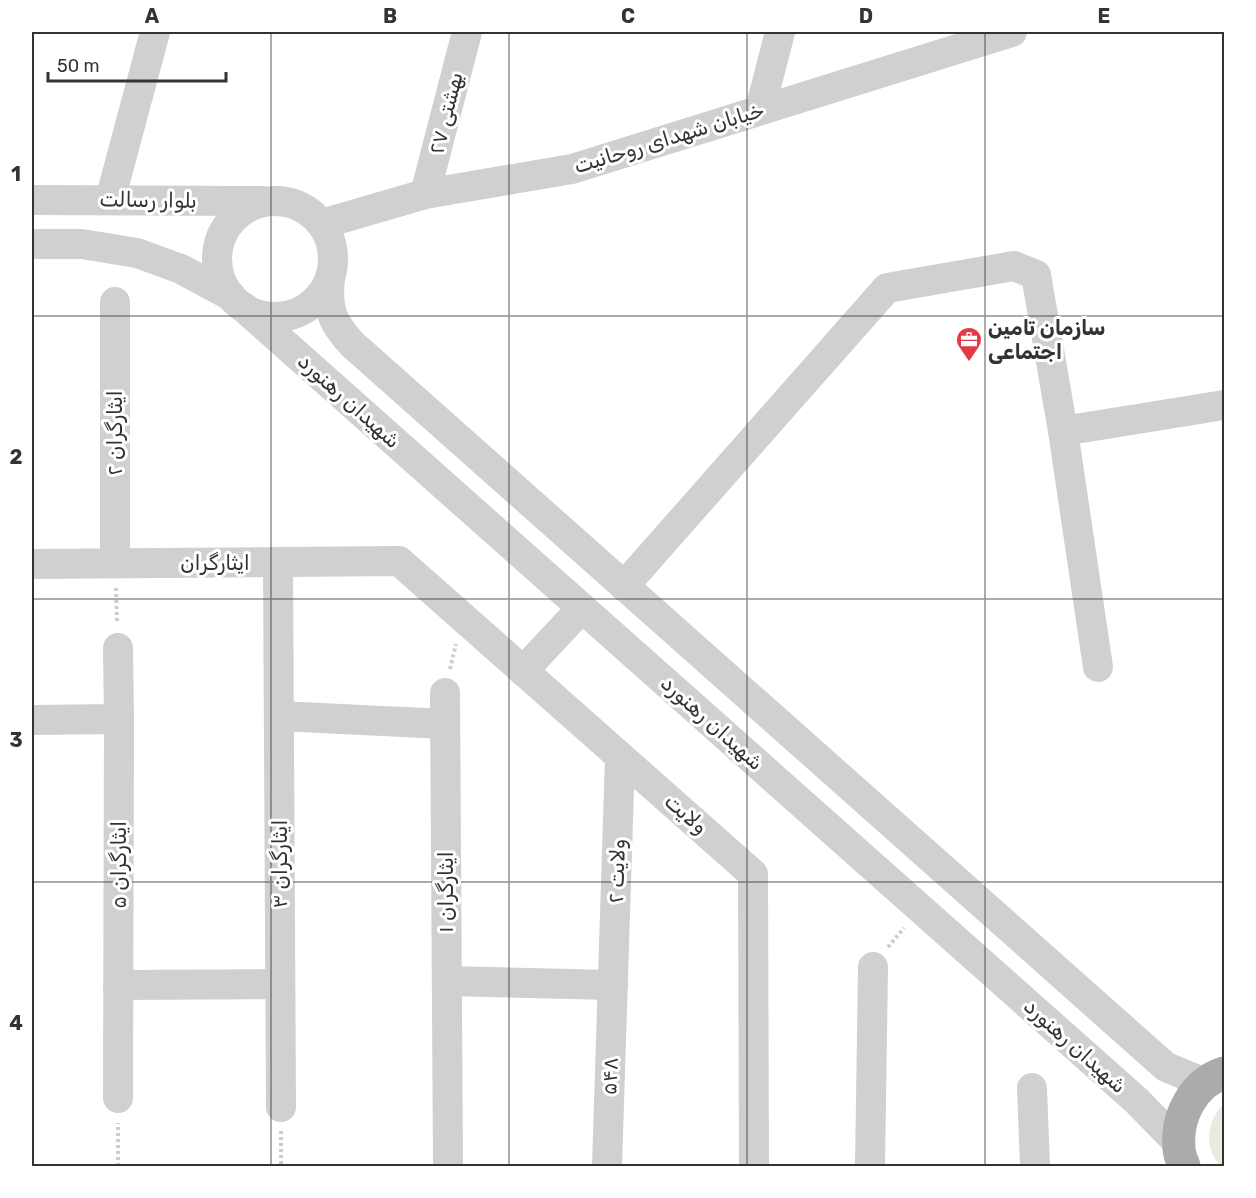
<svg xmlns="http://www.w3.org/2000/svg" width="1256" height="1198" viewBox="0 0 1256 1198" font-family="Rubik,'Noto Naskh Arabic',sans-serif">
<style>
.green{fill:#e6ecdf}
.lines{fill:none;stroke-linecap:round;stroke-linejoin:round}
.path{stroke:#cdcdcd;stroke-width:4;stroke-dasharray:3 3;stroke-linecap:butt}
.minor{stroke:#d0d0d0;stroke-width:30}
.major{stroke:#ababab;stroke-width:33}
.grid{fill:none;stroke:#333;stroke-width:1.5;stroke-opacity:0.55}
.labels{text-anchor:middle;stroke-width:6;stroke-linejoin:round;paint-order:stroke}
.street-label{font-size:21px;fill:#333;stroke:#fff}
.poi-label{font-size:21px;font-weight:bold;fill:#333;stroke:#fff;text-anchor:start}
.neatline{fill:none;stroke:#333;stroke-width:2}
.grid-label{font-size:20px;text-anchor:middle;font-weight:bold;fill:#333}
</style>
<rect width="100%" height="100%" fill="#fff"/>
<path class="green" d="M 1224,1104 L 1224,1166 L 1220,1166 C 1204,1147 1206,1121 1224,1104 Z"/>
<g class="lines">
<g class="path">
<polyline points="116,588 117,622"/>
<polyline points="450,669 456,644"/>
<polyline points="888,947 904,928"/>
<polyline points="281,1131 281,1166"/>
<polyline points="32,1166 193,1166"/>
<polyline points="118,1166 118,1123"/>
</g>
<g class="minor">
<polyline points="760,110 780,32"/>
<polyline points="425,194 467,32"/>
<polyline points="32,200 262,201"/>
<polyline points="110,200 155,32"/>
<circle cx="275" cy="259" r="58"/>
<polyline points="322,224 425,194 572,169 1012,32"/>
<polyline points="32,244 82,244 137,253 181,269 231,296"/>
<path d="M 330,278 C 327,309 331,321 352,344 L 1166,1067 L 1205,1083"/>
<polyline points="242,306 1137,1101 1179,1144"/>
<polyline points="1063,431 1224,405"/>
<polyline points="278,562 281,1107"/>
<polyline points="115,563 115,302"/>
<polyline points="32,564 399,561 753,874 754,1166"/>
<polyline points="624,586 887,288 1014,266 1036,275 1063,431 1098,667"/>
<polyline points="118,648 119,719 118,1098"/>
<polyline points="523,671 582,608"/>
<polyline points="445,693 448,1166"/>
<polyline points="279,716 445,724"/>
<polyline points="32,720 119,719"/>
<polyline points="447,981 613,985"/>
<polyline points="118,985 280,984"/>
<polyline points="1032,1088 1035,1166"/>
<polyline points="607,1166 620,757"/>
<polyline points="870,1166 873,967"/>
</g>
<path class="major" d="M 1184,1166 C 1182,1161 1179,1154 1179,1148 C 1176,1117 1193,1083 1224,1073"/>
</g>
<path class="grid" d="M 271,32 L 271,1166M 509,32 L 509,1166M 747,32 L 747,1166M 985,32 L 985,1166M 32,316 L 1224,316M 32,599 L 1224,599M 32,882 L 1224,882"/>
<defs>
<symbol id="office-pin" viewBox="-11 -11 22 30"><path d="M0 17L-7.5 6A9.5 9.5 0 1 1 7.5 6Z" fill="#e63946" stroke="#fff"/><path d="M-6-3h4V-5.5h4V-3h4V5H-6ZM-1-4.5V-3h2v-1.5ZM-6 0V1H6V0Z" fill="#fff"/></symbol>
</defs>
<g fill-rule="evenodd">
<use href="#office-pin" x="954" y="325" width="30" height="40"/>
</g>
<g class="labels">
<g class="street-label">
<text transform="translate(446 113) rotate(-76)" y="7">بهشتی ۲۷</text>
<text transform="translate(669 138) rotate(-17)" y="7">خیابان شهدای روحانیت</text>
<text transform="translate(148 200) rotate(1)" y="7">بلوار رسالت</text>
<text transform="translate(349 401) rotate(42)" y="7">شهیدان رهنورد</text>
<text transform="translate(115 433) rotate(-90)" y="7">ایثارگران ۲</text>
<text x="215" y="570">ایثارگران</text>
<text transform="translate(712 723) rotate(42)" y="7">شهیدان رهنورد</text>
<text transform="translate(686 814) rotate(41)" y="7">ولایت</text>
<text transform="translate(280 864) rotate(-90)" y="7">ایثارگران ۳</text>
<text transform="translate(119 865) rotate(-90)" y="7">ایثارگران ۵</text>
<text transform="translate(617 871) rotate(-88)" y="7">ولایت ۲</text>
<text transform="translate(446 892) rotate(-90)" y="7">ایثارگران ۱</text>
<text transform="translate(1075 1046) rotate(42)" y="7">شهیدان رهنورد</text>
<text transform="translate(610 1076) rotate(-88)" y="7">۵۴۸</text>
</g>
<g class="poi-label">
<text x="988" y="335">سازمان تامین<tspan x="988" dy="24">اجتماعی</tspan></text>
</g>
</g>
<rect width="1256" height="1198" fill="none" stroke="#ffffff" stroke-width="66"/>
<path d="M48 72v9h178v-9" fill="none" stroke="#333333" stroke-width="3"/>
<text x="57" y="72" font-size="18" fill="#333333" stroke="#ffffff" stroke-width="4.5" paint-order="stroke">50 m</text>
<rect x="33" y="33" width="1190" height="1132" class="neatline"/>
<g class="grid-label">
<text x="152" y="23">A</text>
<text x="390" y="23">B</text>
<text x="628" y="23">C</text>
<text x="866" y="23">D</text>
<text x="1104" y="23">E</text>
<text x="16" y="181">1</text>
<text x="16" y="464">2</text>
<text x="16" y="747">3</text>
<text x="16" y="1030">4</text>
</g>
</svg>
